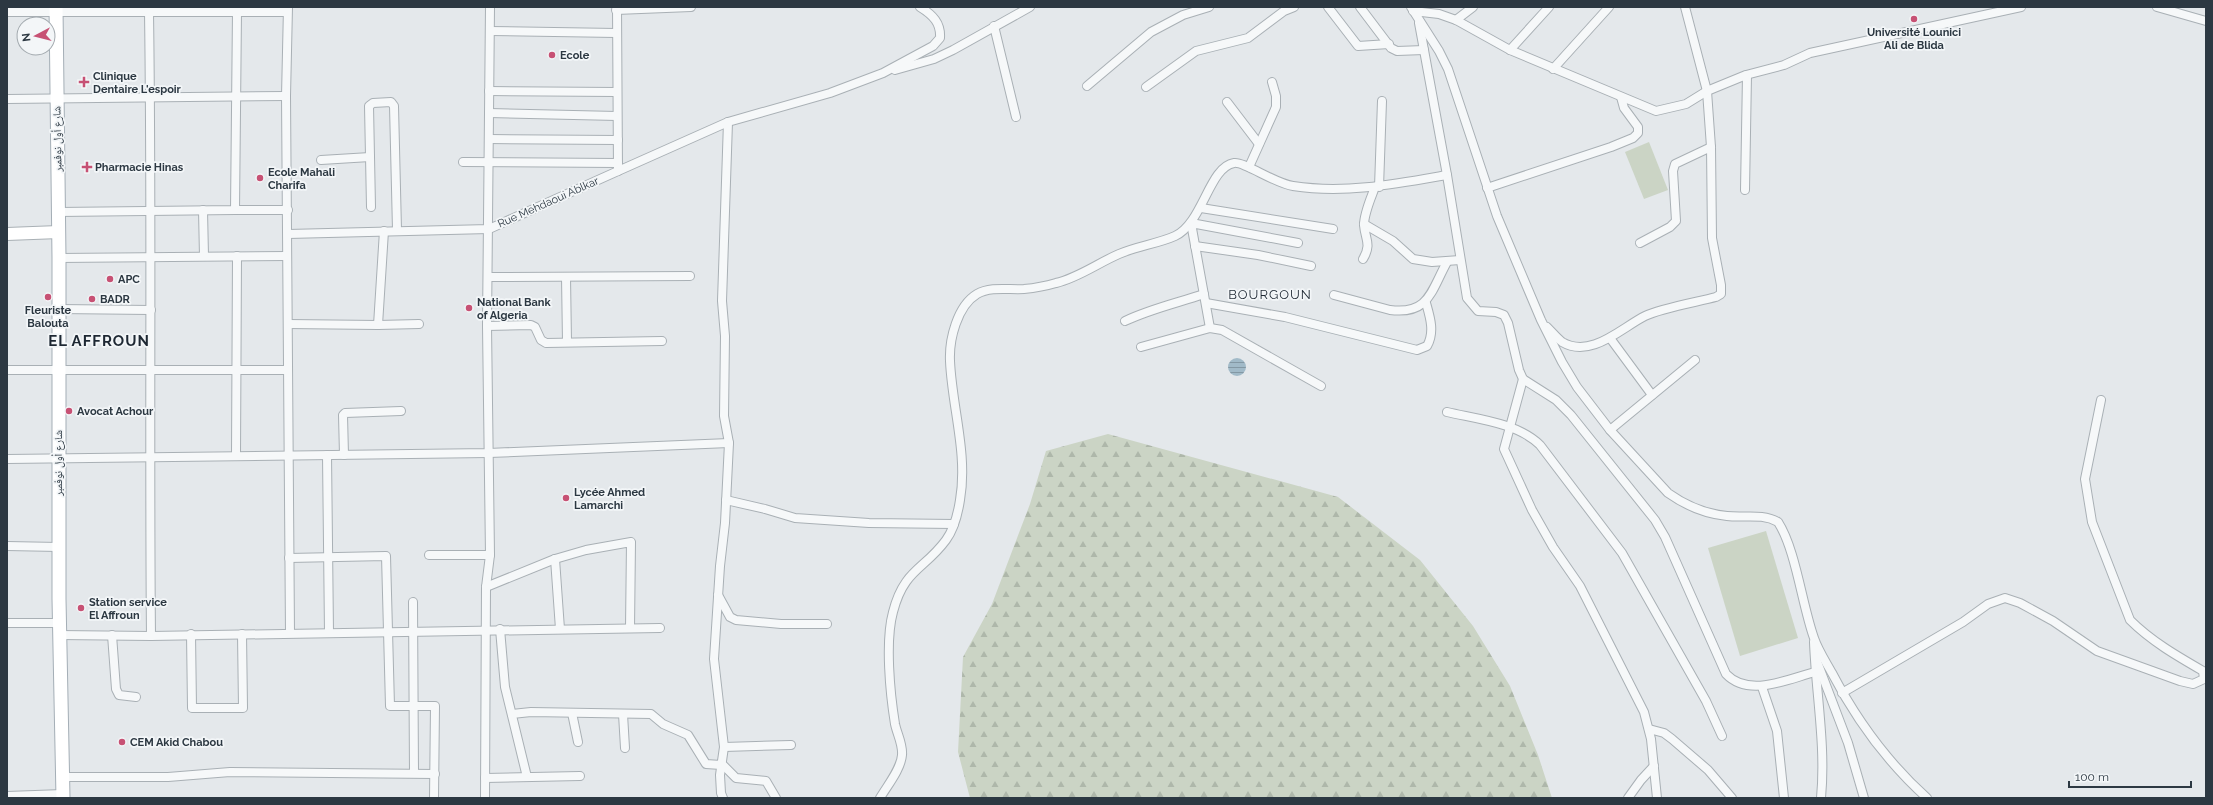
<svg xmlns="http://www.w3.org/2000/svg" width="2213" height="805" viewBox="0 0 2213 805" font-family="Raleway,'Noto Naskh Arabic',sans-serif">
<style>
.forest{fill:url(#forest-firs)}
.pitch{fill:#cbd4c5}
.water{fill:url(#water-rules)}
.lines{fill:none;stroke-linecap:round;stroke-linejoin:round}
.street-casing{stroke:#a9b0b5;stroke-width:10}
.secondary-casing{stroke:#a9b0b5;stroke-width:14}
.primary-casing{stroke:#a4aeb6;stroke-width:15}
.street{stroke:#f6f8f9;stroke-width:8}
.secondary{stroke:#fff;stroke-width:12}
.primary{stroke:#fff;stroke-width:13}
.poi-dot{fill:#c75174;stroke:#f3f6f8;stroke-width:1.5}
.labels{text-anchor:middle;stroke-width:3.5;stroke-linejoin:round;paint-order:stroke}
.poi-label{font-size:11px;font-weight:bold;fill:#2c3842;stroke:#f3f6f8;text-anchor:start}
.street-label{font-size:11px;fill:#2c3842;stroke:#f3f6f8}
.quarter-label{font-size:13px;letter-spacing:1px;fill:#1e2833;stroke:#f3f6f8}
.district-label{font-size:15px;font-weight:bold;letter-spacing:1px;fill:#1e2833;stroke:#f3f6f8}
</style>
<defs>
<pattern id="forest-firs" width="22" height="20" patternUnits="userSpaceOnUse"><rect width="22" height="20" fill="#cbd4c5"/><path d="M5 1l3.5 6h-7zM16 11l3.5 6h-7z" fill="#aeb7aa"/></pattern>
<pattern id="water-rules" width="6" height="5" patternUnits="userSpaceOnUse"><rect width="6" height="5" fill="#a1bac8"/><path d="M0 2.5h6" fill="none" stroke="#8398a4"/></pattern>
</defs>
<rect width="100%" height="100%" fill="#e4e8eb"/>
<polygon class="forest" points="1108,434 1338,497 1420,560 1473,626 1510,686 1538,755 1552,798 970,798 958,752 963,657 992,604 1030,504 1046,451"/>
<g class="pitch">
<polygon points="1649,142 1668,190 1644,199 1625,152"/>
<polygon points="1766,531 1798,638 1740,656 1708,548"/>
</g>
<circle class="water" cx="1237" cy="367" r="9"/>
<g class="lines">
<defs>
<g id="street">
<polyline points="288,7 286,96 290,633"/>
<polyline points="1328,7 1358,46 1389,44"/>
<polyline points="1360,7 1391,48 1397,51 1424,50"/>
<path d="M 1411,7 L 1439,51 L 1448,69 L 1497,216 L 1541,320 L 1562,362 L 1577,387 L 1610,430 L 1668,493 C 1685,505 1706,514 1727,516 C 1745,518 1762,513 1778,522 C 1796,550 1802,605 1814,638 C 1818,650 1826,662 1832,673 C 1857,721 1887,762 1927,798"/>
<polyline points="2157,7 2206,21"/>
<polyline points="616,10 691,7"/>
<polyline points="1413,11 1439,14 1456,20 1510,50 1656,111 1686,104 1707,91 1746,75 1784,65 1810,53 2021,7"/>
<polyline points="7,12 286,12"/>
<path d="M 149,12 C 152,220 149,428 151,636"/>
<polyline points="1456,20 1473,7"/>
<path d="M 1419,23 L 1447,175 L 1467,298 L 1478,311 L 1496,312 L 1504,315 L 1508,323 L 1519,370 L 1523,379 L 1556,400 L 1571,415 L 1655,520 L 1665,537 L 1726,674 C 1749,698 1788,679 1815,672"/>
<polyline points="994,26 1016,117"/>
<polyline points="490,31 616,33"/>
<polyline points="1510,50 1549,7"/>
<polyline points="1553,69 1609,7"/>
<polyline points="895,70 934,59 953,50 1030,7"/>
<polyline points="1087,86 1151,32 1183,15 1209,7"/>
<polyline points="1146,87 1196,51 1248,38 1284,11 1294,7"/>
<polyline points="489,91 617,92"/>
<polyline points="7,99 286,96"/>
<polyline points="1227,102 1259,144"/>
<polyline points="489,113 617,116"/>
<polyline points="489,139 618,140"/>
<polyline points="321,160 370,157"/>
<polyline points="463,162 618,163"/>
<polyline points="1249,167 1276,107 1276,96 1272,82"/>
<path d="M 618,171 L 728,122 L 830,93 L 883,73 L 933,46 L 940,38 C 941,23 933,15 920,7"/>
<polyline points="1379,187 1382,101"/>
<polyline points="1487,188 1611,147 1633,138 1638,133 1638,127 1624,108 1621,97"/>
<polyline points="1745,190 1747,75"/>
<polyline points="371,207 369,106 373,103 391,102 394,106 397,230"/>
<polyline points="1201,208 1333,229"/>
<polyline points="203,210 204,256"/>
<polyline points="235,210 288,210"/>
<polyline points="58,212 235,210 237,11"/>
<polyline points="1364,224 1393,241 1413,259 1432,262 1460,260"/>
<polyline points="288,234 489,229 618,171 617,7"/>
<polyline points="1640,243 1670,227 1676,221 1673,171 1675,164 1711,147"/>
<polyline points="1195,246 1258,255 1311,266"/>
<polyline points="59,258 287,256"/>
<path d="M 1363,259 C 1372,244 1365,239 1364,225 C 1364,213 1371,198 1375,187"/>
<polyline points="488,277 690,276"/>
<polyline points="566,277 567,342"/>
<path d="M 1334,295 L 1390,310 C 1429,315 1431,291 1447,262"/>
<path d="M 1206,303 L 1285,317 L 1417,350 L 1427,346 C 1435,332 1430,317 1426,303"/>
<polyline points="58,309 151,310"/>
<path d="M 1125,321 C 1150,309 1177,303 1204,294"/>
<polyline points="288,324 378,325 384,231"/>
<polyline points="378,325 419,324"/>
<polyline points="487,326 531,325 535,327 541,340 546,343 662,341"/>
<path d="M 1547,327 C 1552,332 1557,338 1562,342 C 1591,359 1621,328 1645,316 C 1661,308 1697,302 1716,297 L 1721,294 L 1721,285 L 1712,238 L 1711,147 L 1707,91 L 1685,7"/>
<polyline points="1210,328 1191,223 1298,243"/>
<polyline points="1610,338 1652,395"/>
<polyline points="1141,347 1210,328 1222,330 1321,386"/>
<polyline points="7,370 288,370"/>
<polyline points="1523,379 1504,449 1532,510 1553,547 1580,586 1644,712 1651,739 1657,798"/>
<path d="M 1447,412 C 1477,419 1518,423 1540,445 L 1622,553 L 1706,701 L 1722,736"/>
<polyline points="1610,430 1695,360"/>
<polyline points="236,455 237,256"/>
<polyline points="327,455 329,632"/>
<polyline points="344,455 343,415 345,413 401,411"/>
<polyline points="7,459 489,453 729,443"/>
<polyline points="726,500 765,509 795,518 869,523 954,524"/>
<polyline points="7,546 59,547"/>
<polyline points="429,555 490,555"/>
<polyline points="289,558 386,556 390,706 435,706 434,798"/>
<polyline points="555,559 560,629"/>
<polyline points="486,587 555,559 586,550 631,542 630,628"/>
<polyline points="718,595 730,617 736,620 781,624 827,624"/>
<polyline points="413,602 414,773"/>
<polyline points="7,623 59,623"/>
<polyline points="500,629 505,687 527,777"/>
<polyline points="191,634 192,708 243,708 242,634"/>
<polyline points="59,635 151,636 660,628"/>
<polyline points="112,635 116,689 119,695 136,697"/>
<path d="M 1814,642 C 1816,694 1826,746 1821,798"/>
<polyline points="1816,659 1848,743 1864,798"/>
<polyline points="1762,687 1777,731 1784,798"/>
<path d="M 1842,693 L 1963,622 L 1988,604 L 2005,598 L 2020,603 L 2053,621 L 2097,651 L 2180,681 L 2193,684 L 2204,679 L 2203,671 C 2177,656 2151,641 2130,620 L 2092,522 L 2085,479 L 2101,400"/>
<polyline points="572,713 578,742"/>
<polyline points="512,714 531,712 651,714 663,724 688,735 706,764 721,765"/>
<polyline points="623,714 625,748"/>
<polyline points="1649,729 1664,733 1672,739 1708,770 1732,798"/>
<polyline points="724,747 791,745"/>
<polyline points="721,763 736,778 766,781 776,798"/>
<polyline points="62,777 168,777 230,772 435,774"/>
<polyline points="485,778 580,776"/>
<polyline points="7,796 63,794"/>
<polyline points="485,798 486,587 490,555 487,326 490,7"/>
<polyline points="723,798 721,793 720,775 724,747 714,659 720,566 725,523 729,443 724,416 725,336 722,301 728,122"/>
<path d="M 880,798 C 887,786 901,769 902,755 C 903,744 897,734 895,724 C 890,693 885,641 893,612 C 904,569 924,570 946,540 C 954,529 958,513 960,500 C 968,454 952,407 950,361 C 949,340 957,306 977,294 C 991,286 1009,290 1024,289 C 1035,288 1046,286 1056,283 C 1078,278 1098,263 1119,254 C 1137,246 1157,244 1175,236 C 1203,223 1209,167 1234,163 C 1243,161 1276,184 1293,186 C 1345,194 1396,184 1447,175"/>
<polyline points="1628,798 1641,780 1654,766"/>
</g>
<polyline id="secondary" points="7,234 59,232"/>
<polyline id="primary" points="56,7 59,258 59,599 63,798"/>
</defs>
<use href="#street" class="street-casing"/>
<use href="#secondary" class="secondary-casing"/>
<use href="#primary" class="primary-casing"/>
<use href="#street" class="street"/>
<use href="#secondary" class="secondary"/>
<use href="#primary" class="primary"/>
</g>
<g class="poi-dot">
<circle cx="1914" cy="19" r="4"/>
<circle cx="552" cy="55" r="4"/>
<path d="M82 76h4v4h4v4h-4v4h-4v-4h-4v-4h4z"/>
<path d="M85 161h4v4h4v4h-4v4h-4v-4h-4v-4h4z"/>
<circle cx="260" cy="178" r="4"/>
<circle cx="110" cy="279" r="4"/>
<circle cx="48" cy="297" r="4"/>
<circle cx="92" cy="299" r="4"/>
<circle cx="469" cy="308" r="4"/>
<circle cx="69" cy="411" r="4"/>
<circle cx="566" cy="498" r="4"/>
<circle cx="81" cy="608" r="4"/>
<circle cx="122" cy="742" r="4"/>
</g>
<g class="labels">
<g class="poi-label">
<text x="1914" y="36" text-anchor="middle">Université Lounici<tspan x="1914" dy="13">Ali de Blida</tspan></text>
<text x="560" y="59">Ecole</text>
<text x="93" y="80">Clinique<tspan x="93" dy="13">Dentaire L'espoir</tspan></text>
<text x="95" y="171">Pharmacie Hinas</text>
<text x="268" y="176">Ecole Mahali<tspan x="268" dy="13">Charifa</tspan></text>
<text x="118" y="283">APC</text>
<text x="100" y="303">BADR</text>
<text x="477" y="306">National Bank<tspan x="477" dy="13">of Algeria</tspan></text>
<text x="48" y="314" text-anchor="middle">Fleuriste<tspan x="48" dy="13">Balouta</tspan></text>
<text x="77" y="415">Avocat Achour</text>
<text x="574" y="496">Lycée Ahmed<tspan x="574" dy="13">Lamarchi</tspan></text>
<text x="89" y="606">Station service<tspan x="89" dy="13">El Affroun</tspan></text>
<text x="130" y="746">CEM Akid Chabou</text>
</g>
<g class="street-label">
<text transform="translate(57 139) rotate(-91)" y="4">شارع أول نوفمبر</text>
<text transform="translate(548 202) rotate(-24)" y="4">Rue Mehdaoui Ablkar</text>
<text transform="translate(58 463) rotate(-90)" y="4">شارع أول نوفمبر</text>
</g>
<g class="quarter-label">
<text x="1270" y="299">BOURGOUN</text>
</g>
<g class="district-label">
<text x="99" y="346">EL AFFROUN</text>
</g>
</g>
<rect width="2213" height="805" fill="none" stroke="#2c3842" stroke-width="16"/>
<g transform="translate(36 36) rotate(263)"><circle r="19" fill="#f3f6f8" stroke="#a3aaaf"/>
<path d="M0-3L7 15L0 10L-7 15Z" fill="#c75174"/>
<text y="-6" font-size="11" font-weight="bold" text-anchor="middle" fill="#2c3842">N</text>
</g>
<path d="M2069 781v6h122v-6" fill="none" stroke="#2c3842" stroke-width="2"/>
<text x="2075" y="781" font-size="12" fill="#2c3842" stroke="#f3f6f8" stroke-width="3" paint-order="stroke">100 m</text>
</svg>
